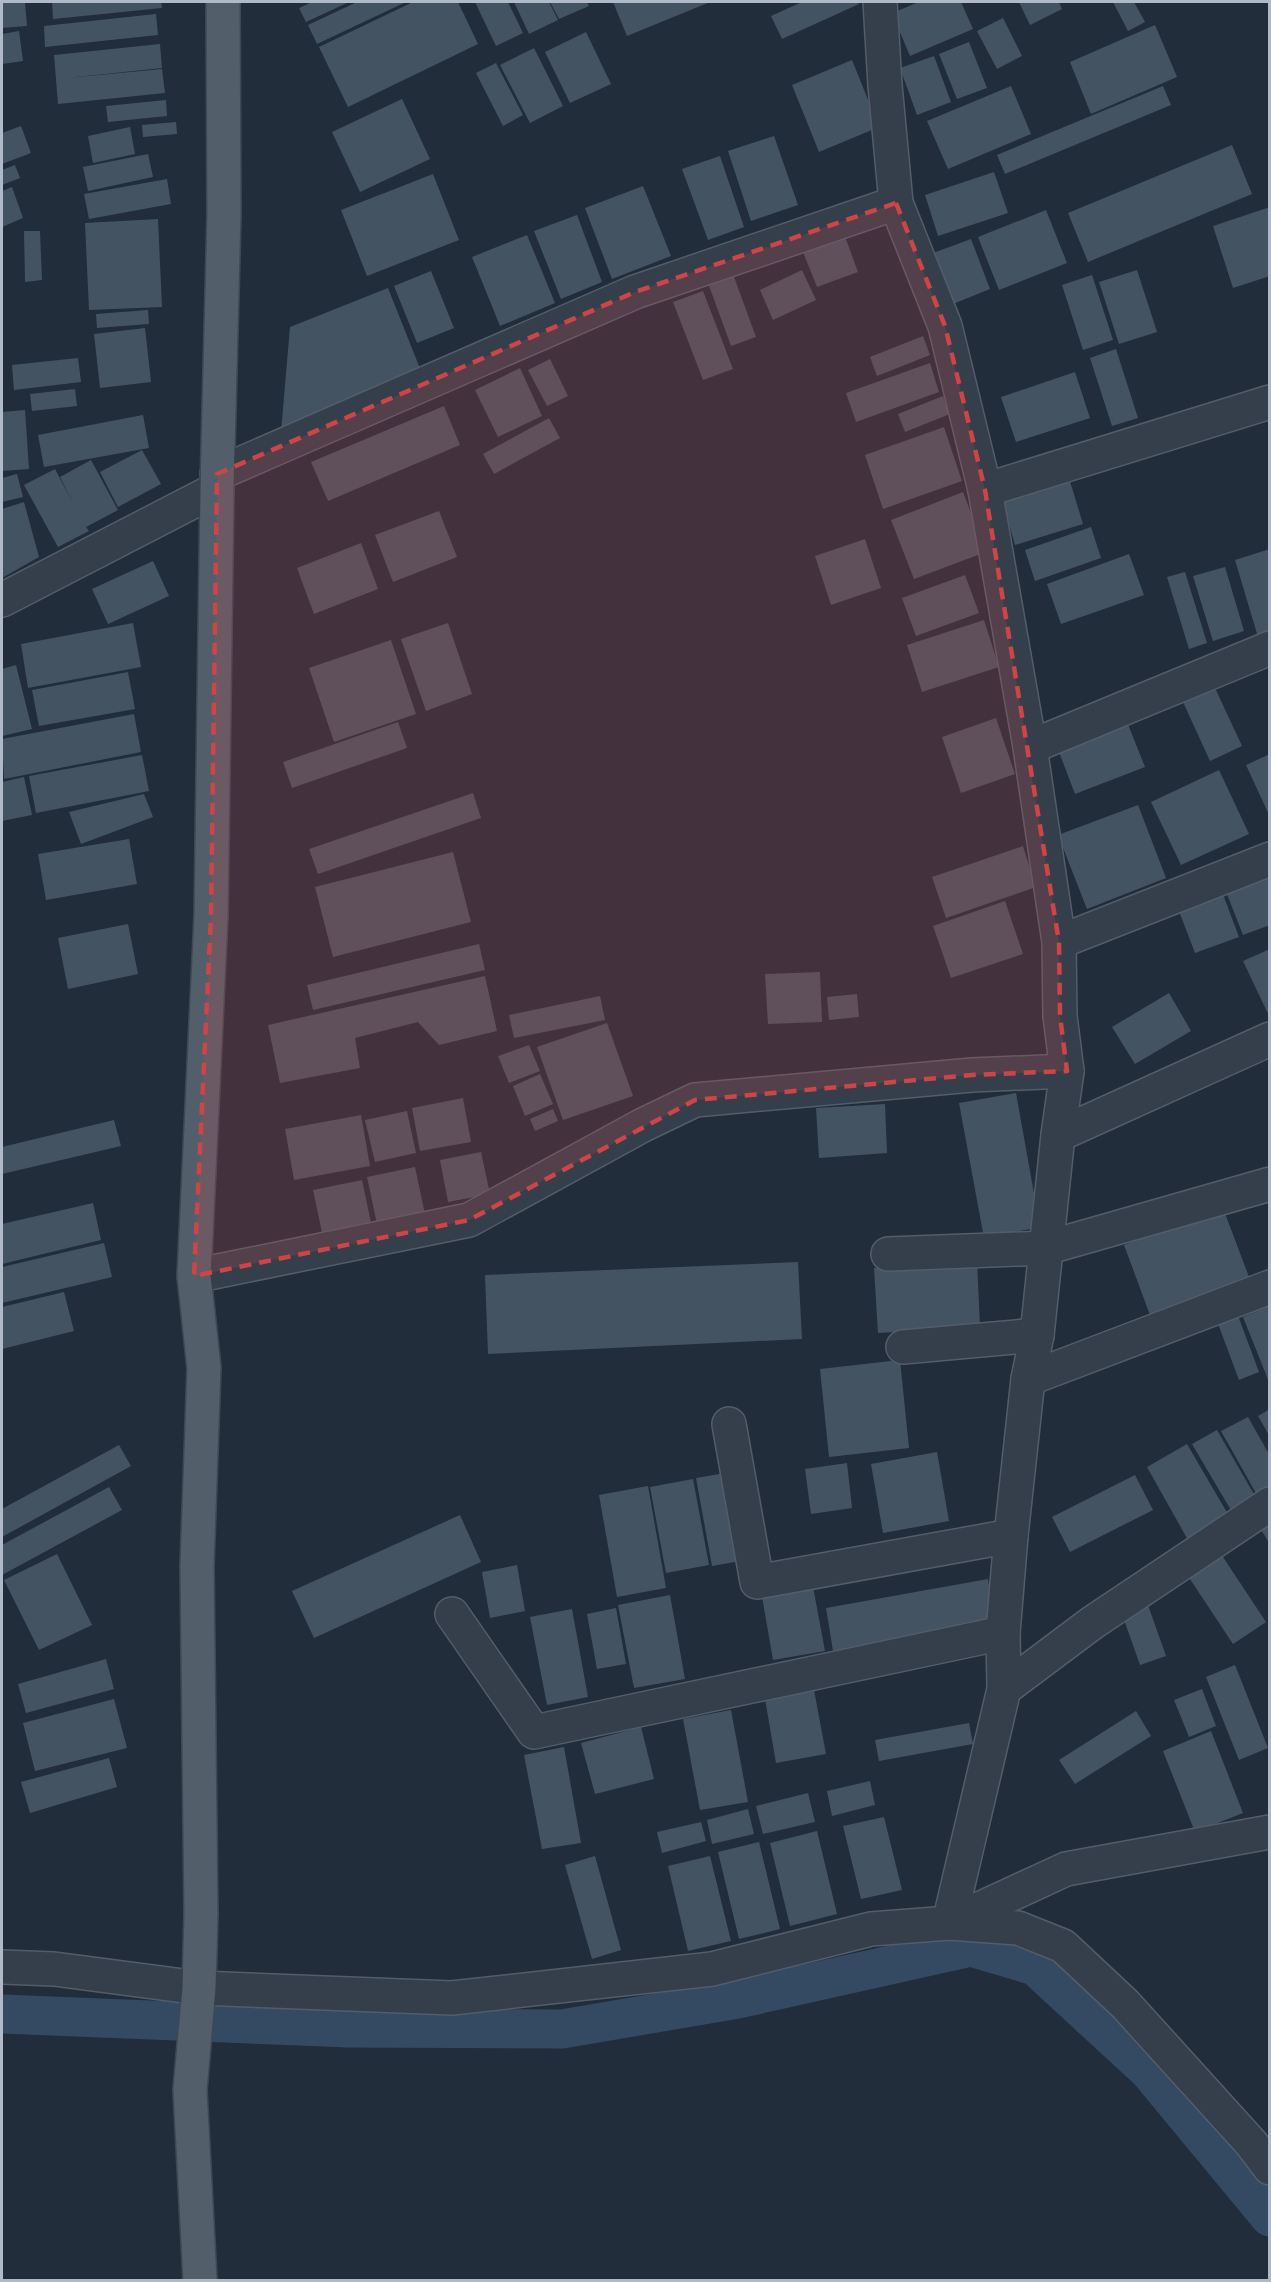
<svg xmlns="http://www.w3.org/2000/svg" width="1271" height="2282" viewBox="0 0 1271 2282" font-family="Roboto,sans-serif">
<style>
.lines{fill:none;stroke-linecap:round;stroke-linejoin:round}
.canal{stroke:#344a63;stroke-width:39}
.building{fill:#445362}
.minor-casing{stroke:#535d69;stroke-width:36}
.major-casing{stroke:#3e4854;stroke-width:36}
.minor{stroke:#353f4b;stroke-width:33}
.major{stroke:#535e6b;stroke-width:33}
.marked{fill:#ce4548;fill-opacity:0.2;stroke:#ce4548;stroke-width:4.5;stroke-dasharray:12 8;stroke-linejoin:round}
</style>
<rect width="100%" height="100%" fill="#212d3b"/>
<g class="lines">
<polyline class="canal" points="2,2014 349,2028 562,2029 738,1999 971,1947 1035,1966 1149,2071 1270,2217"/>
</g>
<g class="building">
<polygon points="2,2 25,2 27,26 2,28"/>
<polygon points="52,2 161,2 162,8 53,19"/>
<polygon points="312,2 349,2 306,22 299,8"/>
<polygon points="357,2 406,2 317,44 308,25"/>
<polygon points="413,2 458,2 478,44 348,107 319,47"/>
<polygon points="475,2 508,2 523,33 496,46"/>
<polygon points="514,2 549,2 558,20 529,34"/>
<polygon points="550,2 587,2 589,6 559,19"/>
<polygon points="613,2 710,2 627,36"/>
<polygon points="802,2 858,2 859,4 782,39 771,16"/>
<polygon points="919,2 961,2 973,29 910,56 892,13"/>
<polygon points="1019,2 1059,2 1062,9 1030,25"/>
<polygon points="1113,2 1134,2 1145,22 1128,31"/>
<polygon points="156,14 158,35 45,47 44,26"/>
<polygon points="1003,18 1022,56 997,69 977,31"/>
<polygon points="1155,25 1177,77 1091,114 1070,62"/>
<polygon points="19,31 23,61 2,64 2,34"/>
<polygon points="586,32 611,84 570,103 545,52"/>
<polygon points="969,42 987,88 957,99 939,54"/>
<polygon points="160,44 162,68 67,78 162,69 165,93 58,104 54,55"/>
<polygon points="534,48 563,106 530,123 500,65"/>
<polygon points="934,56 951,102 917,115 900,68"/>
<polygon points="852,60 879,127 819,152 792,85"/>
<polygon points="496,63 523,115 503,126 476,73"/>
<polygon points="1011,86 1031,134 948,169 927,121"/>
<polygon points="1163,86 1171,105 1005,174 997,155"/>
<polygon points="402,99 430,159 360,192 332,132"/>
<polygon points="166,100 167,116 108,122 106,106"/>
<polygon points="176,122 177,134 143,137 142,125"/>
<polygon points="21,126 31,153 2,164 2,133"/>
<polygon points="130,127 135,154 93,163 88,136"/>
<polygon points="774,136 798,205 751,221 728,151"/>
<polygon points="1232,145 1252,194 1088,262 1068,213"/>
<polygon points="148,154 153,177 88,191 83,167"/>
<polygon points="720,156 744,227 708,240 682,169"/>
<polygon points="15,165 20,178 2,185 2,170"/>
<polygon points="994,172 1008,213 938,236 925,195"/>
<polygon points="433,174 459,240 367,276 341,210"/>
<polygon points="167,179 171,204 89,219 84,194"/>
<polygon points="643,186 671,256 612,279 585,208"/>
<polygon points="12,187 23,218 2,227 2,191"/>
<polygon points="1270,207 1270,276 1233,288 1213,226"/>
<polygon points="1046,210 1067,263 999,290 978,237"/>
<polygon points="577,215 602,282 561,299 534,231"/>
<polygon points="158,219 162,307 89,310 85,223"/>
<polygon points="24,231 40,231 42,280 25,282"/>
<polygon points="843,231 858,272 817,287 801,247"/>
<polygon points="527,235 555,303 500,326 472,257"/>
<polygon points="971,239 990,289 953,304 933,253"/>
<polygon points="802,270 816,300 773,320 760,290"/>
<polygon points="1137,270 1157,332 1119,344 1099,282"/>
<polygon points="431,271 454,328 417,343 394,286"/>
<polygon points="733,274 756,337 731,346 708,283"/>
<polygon points="1092,275 1113,340 1083,350 1062,285"/>
<polygon points="388,288 421,371 281,432 290,327"/>
<polygon points="703,291 733,369 703,380 673,302"/>
<polygon points="148,310 149,324 97,328 96,314"/>
<polygon points="145,328 151,382 100,388 94,334"/>
<polygon points="923,336 930,355 877,376 870,357"/>
<polygon points="1116,349 1138,418 1112,426 1090,358"/>
<polygon points="78,358 81,382 14,390 12,365"/>
<polygon points="550,359 568,396 547,406 528,370"/>
<polygon points="930,363 939,392 856,422 846,393"/>
<polygon points="520,368 542,416 498,437 475,390"/>
<polygon points="1075,372 1090,418 1016,442 1001,397"/>
<polygon points="75,389 77,406 32,411 30,394"/>
<polygon points="943,396 950,414 905,432 898,414"/>
<polygon points="444,406 460,445 328,501 311,462"/>
<polygon points="25,410 29,469 2,471 2,412"/>
<polygon points="143,415 149,448 44,467 38,435"/>
<polygon points="549,418 560,438 494,474 483,454"/>
<polygon points="944,427 962,481 883,509 865,455"/>
<polygon points="142,450 161,484 118,507 100,472"/>
<polygon points="91,460 118,510 86,527 89,531 58,547 24,485 55,469 74,505 60,477"/>
<polygon points="17,474 23,497 2,502 2,478"/>
<polygon points="1069,478 1083,524 1015,545 1002,499"/>
<polygon points="963,492 986,552 914,579 891,520"/>
<polygon points="24,502 39,557 2,578 2,509"/>
<polygon points="439,511 457,557 393,582 375,535"/>
<polygon points="1091,527 1101,558 1035,581 1025,550"/>
<polygon points="865,539 881,588 831,605 815,556"/>
<polygon points="361,543 378,589 314,614 297,568"/>
<polygon points="1270,549 1270,634 1258,637 1235,560"/>
<polygon points="1129,554 1144,595 1061,624 1047,584"/>
<polygon points="153,561 169,596 108,624 92,589"/>
<polygon points="1225,567 1244,631 1213,641 1193,576"/>
<polygon points="1185,572 1207,643 1189,649 1167,577"/>
<polygon points="965,575 979,613 916,636 902,598"/>
<polygon points="984,620 999,667 922,692 907,645"/>
<polygon points="133,623 141,667 28,688 21,644"/>
<polygon points="448,623 472,694 426,711 401,639"/>
<polygon points="391,640 416,714 334,742 309,668"/>
<polygon points="16,665 32,729 2,736 2,669"/>
<polygon points="128,672 135,709 39,726 32,690"/>
<polygon points="1215,688 1242,746 1210,761 1183,702"/>
<polygon points="134,714 141,752 4,779 2,739"/>
<polygon points="1125,717 1145,767 1075,794 1056,744"/>
<polygon points="996,718 1015,774 961,793 942,737"/>
<polygon points="398,722 407,748 292,788 283,762"/>
<polygon points="1270,754 1270,817 1246,765"/>
<polygon points="142,755 149,791 36,813 29,776"/>
<polygon points="1219,770 1249,834 1181,865 1151,802"/>
<polygon points="24,777 32,815 2,821 2,782"/>
<polygon points="473,793 481,818 318,874 309,849"/>
<polygon points="144,794 153,817 81,844 69,812"/>
<polygon points="1138,805 1166,878 1087,909 1058,835"/>
<polygon points="129,839 137,884 46,900 38,854"/>
<polygon points="1023,846 1036,887 946,918 932,877"/>
<polygon points="453,852 471,922 333,957 315,887"/>
<polygon points="1270,872 1270,925 1243,935 1225,889"/>
<polygon points="1221,889 1239,937 1195,953 1177,906"/>
<polygon points="1005,901 1023,954 951,978 933,926"/>
<polygon points="128,924 138,974 68,989 58,938"/>
<polygon points="479,944 485,970 313,1010 307,985"/>
<polygon points="1270,949 1270,1018 1243,961"/>
<polygon points="820,972 822,1022 768,1024 765,974"/>
<polygon points="485,976 497,1031 439,1045 418,1022 355,1038 360,1068 280,1083 268,1025"/>
<polygon points="1169,993 1191,1031 1135,1064 1112,1027"/>
<polygon points="857,994 859,1017 829,1020 827,997"/>
<polygon points="600,996 605,1020 514,1038 509,1015"/>
<polygon points="607,1023 633,1096 563,1120 537,1047"/>
<polygon points="529,1045 540,1071 509,1083 498,1056"/>
<polygon points="540,1074 553,1104 525,1116 513,1086"/>
<polygon points="1016,1093 1040,1227 984,1238 959,1103"/>
<polygon points="463,1098 471,1142 420,1151 412,1108"/>
<polygon points="885,1104 887,1153 819,1158 816,1108"/>
<polygon points="553,1109 558,1121 535,1131 530,1119"/>
<polygon points="407,1111 416,1153 375,1162 365,1120"/>
<polygon points="361,1115 370,1166 294,1180 285,1129"/>
<polygon points="114,1120 121,1146 2,1174 2,1147"/>
<polygon points="481,1152 490,1194 448,1202 440,1160"/>
<polygon points="415,1167 426,1219 378,1229 367,1177"/>
<polygon points="362,1180 373,1232 324,1242 313,1190"/>
<polygon points="93,1203 101,1240 2,1264 2,1224"/>
<polygon points="1223,1208 1249,1277 1150,1315 1124,1245"/>
<polygon points="104,1243 112,1277 2,1303 2,1267"/>
<polygon points="977,1261 980,1327 878,1333 874,1268"/>
<polygon points="798,1262 802,1339 488,1354 485,1275"/>
<polygon points="64,1292 74,1331 2,1349 2,1307"/>
<polygon points="1270,1306 1270,1382 1269,1382 1243,1317"/>
<polygon points="1237,1313 1259,1372 1239,1380 1217,1321"/>
<polygon points="900,1360 909,1448 829,1457 820,1369"/>
<polygon points="1270,1409 1270,1437 1258,1416"/>
<polygon points="1248,1417 1270,1456 1270,1488 1257,1495 1221,1431"/>
<polygon points="1217,1430 1259,1503 1235,1517 1192,1444"/>
<polygon points="1187,1444 1229,1516 1188,1540 1147,1467"/>
<polygon points="119,1445 131,1466 2,1537 2,1509"/>
<polygon points="937,1452 949,1521 883,1533 871,1464"/>
<polygon points="847,1463 852,1508 811,1514 805,1469"/>
<polygon points="731,1472 746,1560 712,1566 696,1478"/>
<polygon points="1135,1475 1153,1510 1070,1552 1052,1517"/>
<polygon points="693,1479 709,1565 666,1573 650,1487"/>
<polygon points="648,1486 666,1588 617,1597 599,1495"/>
<polygon points="109,1487 122,1510 2,1575 2,1545"/>
<polygon points="460,1515 481,1562 314,1638 292,1591"/>
<polygon points="1270,1517 1270,1544 1258,1525"/>
<polygon points="1219,1551 1266,1622 1233,1644 1186,1573"/>
<polygon points="57,1554 92,1625 39,1650 4,1580"/>
<polygon points="517,1565 525,1611 490,1618 482,1572"/>
<polygon points="811,1576 825,1651 773,1660 760,1585"/>
<polygon points="988,1579 995,1621 833,1651 826,1608"/>
<polygon points="670,1595 685,1679 634,1688 618,1605"/>
<polygon points="1148,1605 1166,1656 1140,1665 1122,1614"/>
<polygon points="616,1608 626,1664 597,1669 587,1614"/>
<polygon points="572,1609 588,1697 547,1705 530,1617"/>
<polygon points="106,1659 114,1689 26,1713 18,1684"/>
<polygon points="1235,1665 1268,1748 1239,1760 1206,1677"/>
<polygon points="1202,1689 1216,1726 1189,1737 1174,1700"/>
<polygon points="814,1690 826,1754 776,1763 765,1699"/>
<polygon points="114,1699 127,1748 35,1771 23,1723"/>
<polygon points="731,1710 748,1802 700,1810 683,1719"/>
<polygon points="1136,1711 1151,1736 1075,1784 1059,1760"/>
<polygon points="969,1723 973,1744 879,1761 875,1740"/>
<polygon points="641,1727 654,1779 595,1794 581,1743"/>
<polygon points="1211,1731 1243,1813 1195,1832 1163,1751"/>
<polygon points="564,1747 581,1843 542,1849 524,1755"/>
<polygon points="109,1758 117,1787 30,1813 21,1782"/>
<polygon points="870,1781 875,1805 832,1816 827,1791"/>
<polygon points="808,1793 815,1822 763,1834 756,1806"/>
<polygon points="748,1809 754,1834 712,1844 707,1820"/>
<polygon points="884,1817 902,1890 861,1899 843,1826"/>
<polygon points="701,1822 706,1841 662,1853 657,1832"/>
<polygon points="817,1831 837,1914 790,1926 770,1843"/>
<polygon points="759,1842 780,1929 739,1939 718,1852"/>
<polygon points="595,1856 621,1950 592,1959 565,1865"/>
<polygon points="710,1856 731,1941 688,1951 668,1866"/>
</g>
<g class="lines">
<defs>
<g id="minor">
<polyline points="880,2 885,85 896,203 945,326 985,490 1030,747 1059,942 1060,1016 1067,1071 1058,1135 1037,1335 1028,1379 1011,1536 1003,1633 1004,1689 949,1923 1066,1869 1270,1832"/>
<polyline points="217,474 635,292 896,203"/>
<polyline points="985,490 1270,402"/>
<polyline points="2,600 217,489"/>
<polyline points="1030,747 1270,648"/>
<polyline points="1059,942 1270,859"/>
<polyline points="1058,1135 1270,1039"/>
<polyline points="888,1254 1046,1248 1270,1184"/>
<polyline points="194,1276 469,1220 643,1125 695,1100 972,1075 1067,1071"/>
<polyline points="903,1347 1037,1335"/>
<polyline points="1028,1379 1270,1287"/>
<polyline points="729,1424 757,1582 1011,1536"/>
<polyline points="452,1614 534,1732 1003,1633"/>
<polyline points="1004,1689 1092,1623 1270,1504"/>
<polyline points="2,1967 54,1969 199,1988 452,1998 712,1969 871,1929 949,1923 1018,1928 1063,1946 1125,2004 1251,2143 1270,2168"/>
</g>
<polyline id="major" points="200,2280 190,2090 199,1988 201,1914 197,1566 204,1368 194,1276 211,916 217,489 224,214 223,2"/>
</defs>
<use href="#minor" class="minor-casing"/>
<use href="#major" class="major-casing"/>
<use href="#minor" class="minor"/>
<use href="#major" class="major"/>
</g>
<path class="marked" d="M 896,203 L 945,326 L 985,490 L 1059,942 L 1060,1016 L 1067,1071 L 972,1075 L 695,1100 L 469,1220 L 194,1276 L 211,916 L 217,474 L 635,292 Z"/>
<rect width="1271" height="2282" fill="none" stroke="#b0bac7" stroke-width="6"/>
</svg>
